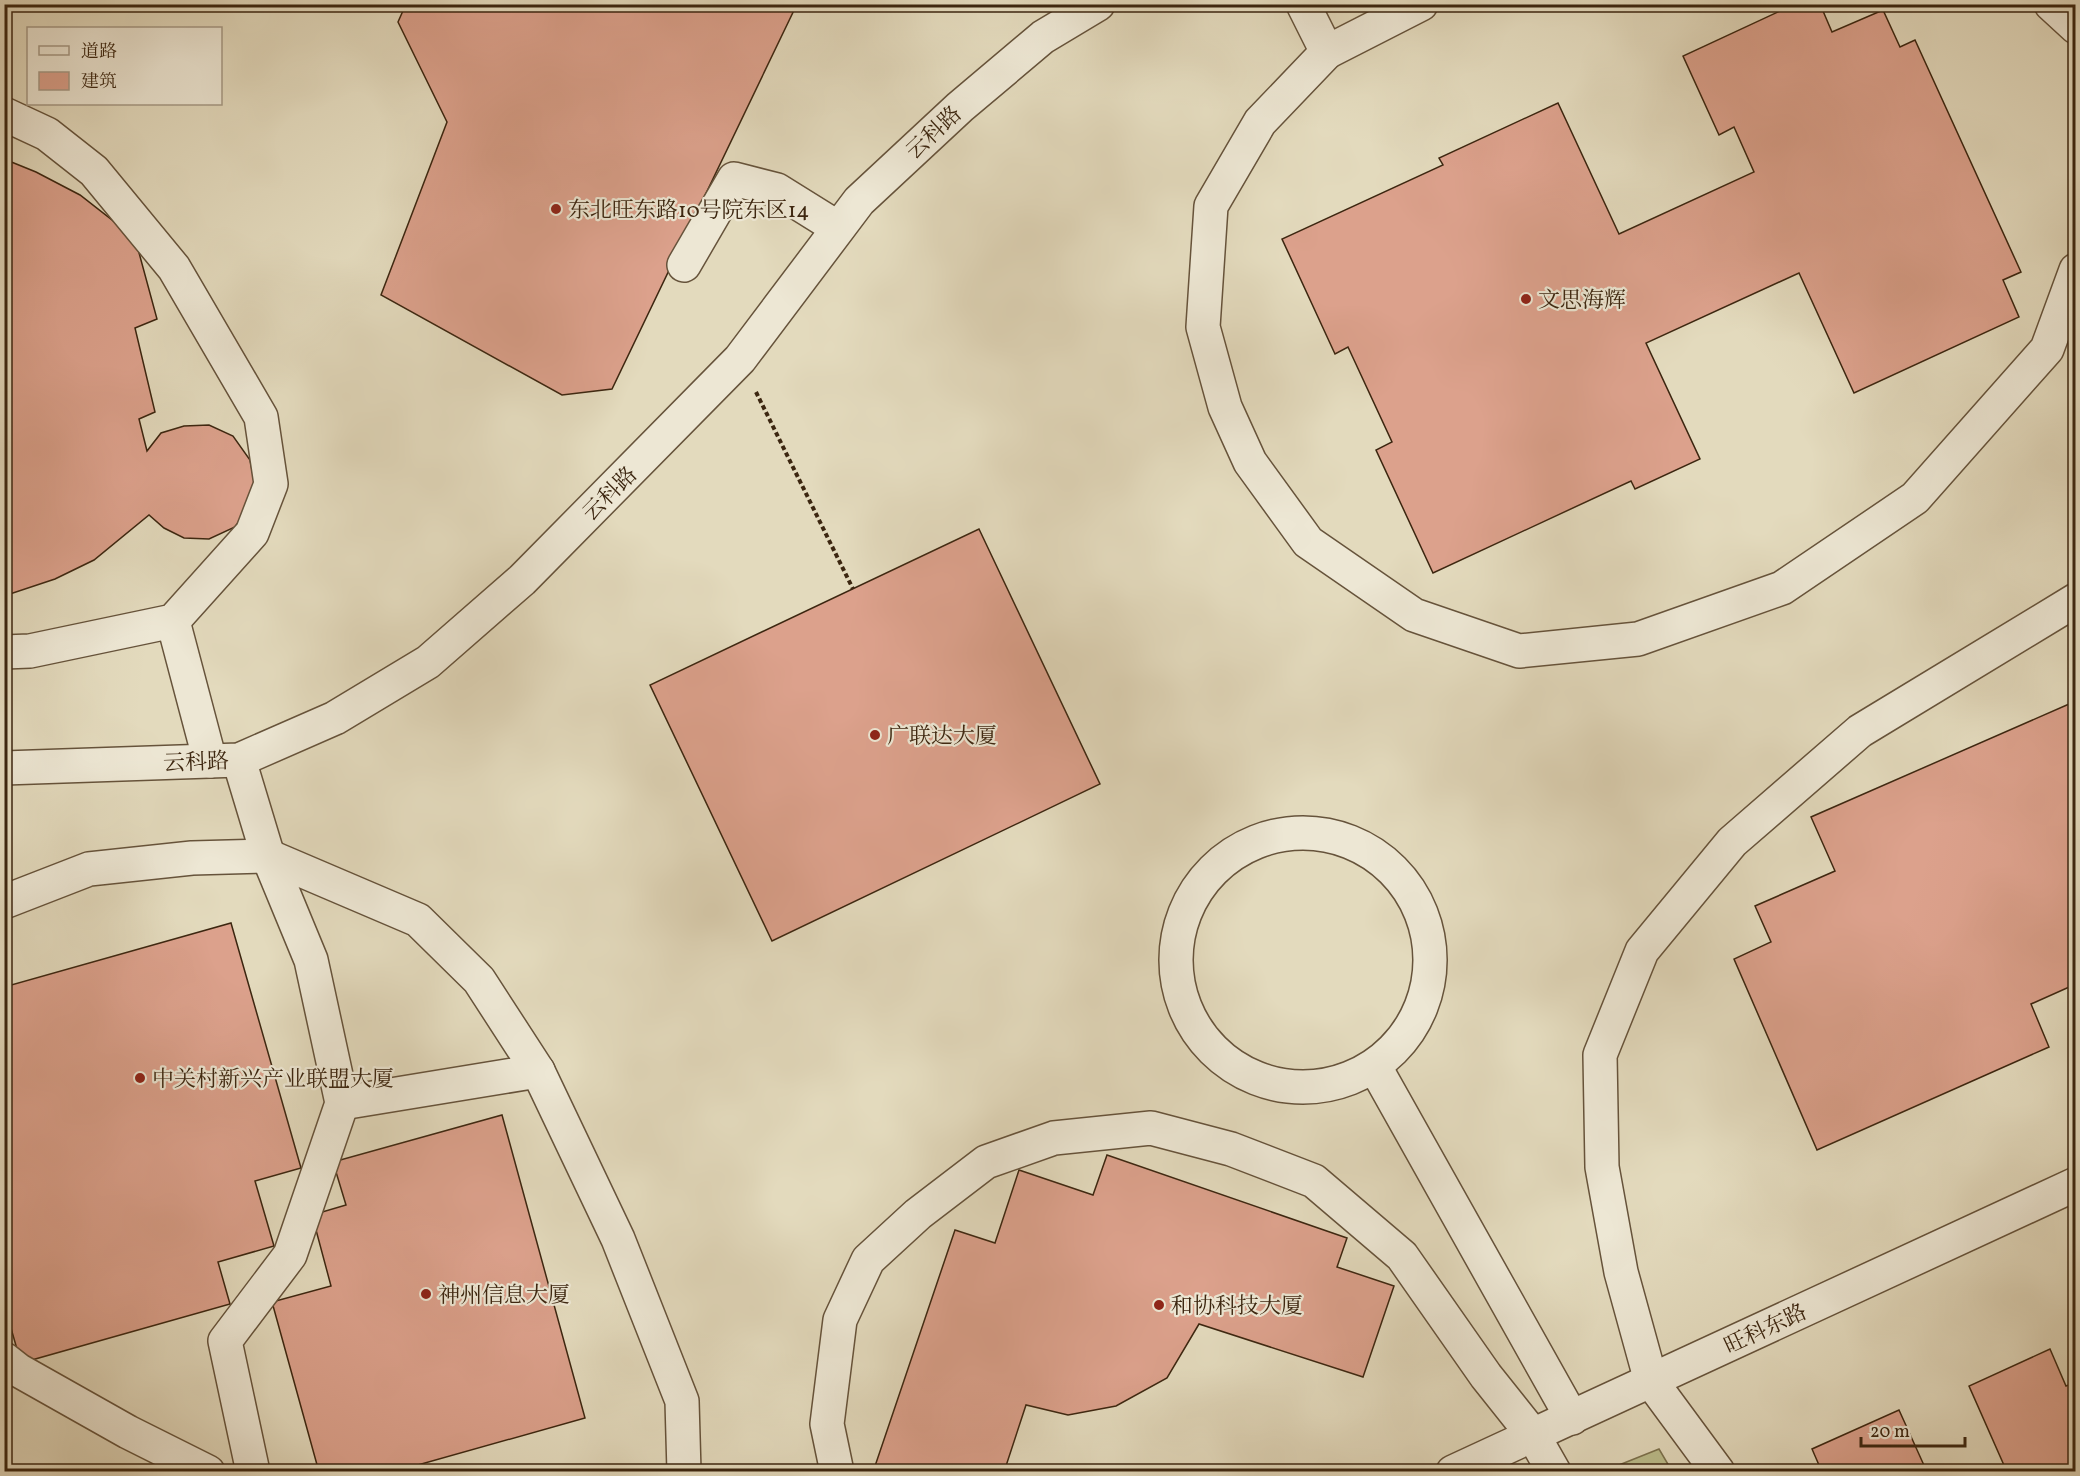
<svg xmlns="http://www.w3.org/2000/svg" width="2080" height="1476" viewBox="0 0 2080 1476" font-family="Vollkorn,'Noto Serif SC',serif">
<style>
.green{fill:#bbbd8c;stroke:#7c724e;stroke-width:1.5}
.building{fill:#dca18c;stroke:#3c2610;stroke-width:1.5}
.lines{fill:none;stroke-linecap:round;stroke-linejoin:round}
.minor-casing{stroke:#66533b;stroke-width:36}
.path{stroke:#3c2610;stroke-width:4;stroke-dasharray:4.5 3;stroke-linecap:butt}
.minor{stroke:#ede7d4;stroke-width:33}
.poi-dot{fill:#8f2418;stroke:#ede7d4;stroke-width:2}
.labels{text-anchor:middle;stroke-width:4.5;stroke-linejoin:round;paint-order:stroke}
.street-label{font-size:22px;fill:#3c2610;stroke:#ede7d4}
.poi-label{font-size:22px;fill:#3c2610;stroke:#ede7d4;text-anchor:start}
</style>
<rect width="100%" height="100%" fill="#e3dabd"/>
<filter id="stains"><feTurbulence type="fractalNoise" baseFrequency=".00333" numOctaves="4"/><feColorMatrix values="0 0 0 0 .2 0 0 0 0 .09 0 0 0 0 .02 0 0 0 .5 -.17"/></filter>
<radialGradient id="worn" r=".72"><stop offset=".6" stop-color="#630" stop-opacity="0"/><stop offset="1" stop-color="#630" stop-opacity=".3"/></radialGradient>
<polygon class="green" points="1659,1449 1672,1471 1604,1471"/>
<g class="building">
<polygon points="406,4 797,4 612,389 562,395 381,295 447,122 398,22"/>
<polygon points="1795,4 1820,4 1832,32 1883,10 1900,47 1915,40 2021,272 2003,280 2019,317 1854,393 1799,273 1646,343 1700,459 1635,489 1631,481 1433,573 1376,450 1392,442 1348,347 1335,354 1282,239 1443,165 1439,158 1558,103 1619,234 1754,172 1734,127 1719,135 1683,56"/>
<polygon points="4,159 36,172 80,195 135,238 157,319 135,328 155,412 139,419 147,451 161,433 184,426 209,425 233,436 250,460 255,485 248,509 235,527 209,539 184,538 164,528 149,515 94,560 55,579 4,596"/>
<polygon points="979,529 1100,784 772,941 650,685"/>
<polygon points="2076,701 2076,984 2031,1004 2049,1047 1817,1150 1734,959 1771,942 1755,906 1835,871 1811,817"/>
<polygon points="231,923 301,1168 255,1181 274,1246 218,1262 230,1304 21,1363 4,1304 4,987"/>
<polygon points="502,1115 585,1418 393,1472 319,1472 272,1302 331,1286 312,1215 346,1205 333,1162"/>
<polygon points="1107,1155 1347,1238 1337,1267 1394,1286 1363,1377 1199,1324 1167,1378 1116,1406 1068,1415 1026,1405 1004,1472 873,1472 955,1230 995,1243 1019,1170 1093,1195"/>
<polygon points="2050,1349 2066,1386 2076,1382 2076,1472 2007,1472 1969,1386"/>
<polygon points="1899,1410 1927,1472 1822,1472 1812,1449"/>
</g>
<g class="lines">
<defs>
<g id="minor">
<polyline points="1303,4 1327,52 1260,122 1211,206 1203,327 1225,407 1250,462 1308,542 1414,615 1519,651 1638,639 1782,588 1915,498 2047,349 2076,270"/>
<polyline points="2051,4 2076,27"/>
<polyline points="1327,52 1421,4"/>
<polyline points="4,114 47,134 94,171 174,268 261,417 271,484 252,533 173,621 30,651 4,652"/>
<polyline points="684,265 734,179 777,190 838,228"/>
<polyline points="173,621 210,761"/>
<polyline points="239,760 268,856 311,960 342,1103 290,1255 225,1341 253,1472"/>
<polyline points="4,768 239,760 335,718 428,662 522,580 740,359 859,201 960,107 1043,37 1098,4"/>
<circle cx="1303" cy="960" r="127"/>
<polyline points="4,902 89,869 192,858 268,856 418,920 479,980 538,1071 618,1239 682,1401 684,1472"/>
<polyline points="1375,1067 1572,1418"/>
<polyline points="342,1103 538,1071"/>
<polyline points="4,1359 18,1370 128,1432 208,1472"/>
<polyline points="837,1472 827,1424 840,1320 868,1260 918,1214 986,1162 1054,1138 1151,1128 1231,1149 1314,1181 1402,1256 1486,1376 1533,1435 1554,1472"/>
<polyline points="1453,1472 2076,1184"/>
<polyline points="1718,1472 1651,1381 1621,1272 1602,1167 1600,1055 1642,951 1732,842 1860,731 2076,600"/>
</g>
</defs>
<use href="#minor" class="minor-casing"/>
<polyline class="path" points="756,392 853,589"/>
<use href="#minor" class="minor"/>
</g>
<g class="poi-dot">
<circle cx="556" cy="209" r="6"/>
<circle cx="1526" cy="299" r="6"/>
<circle cx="875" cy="735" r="6"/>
<circle cx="140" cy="1078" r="6"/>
<circle cx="426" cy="1294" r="6"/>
<circle cx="1159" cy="1305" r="6"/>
</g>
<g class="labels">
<g class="street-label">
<text transform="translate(933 132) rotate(-43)" y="8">云科路</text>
<text transform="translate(609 493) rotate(-45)" y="8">云科路</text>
<text transform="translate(196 761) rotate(-2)" y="8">云科路</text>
<text transform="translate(1765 1328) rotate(-25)" y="8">旺科东路</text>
</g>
<g class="poi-label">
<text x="568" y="217">东北旺东路10号院东区14</text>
<text x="1538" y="307">文思海辉</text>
<text x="887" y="743">广联达大厦</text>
<text x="152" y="1086">中关村新兴产业联盟大厦</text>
<text x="438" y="1302">神州信息大厦</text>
<text x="1171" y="1313">和协科技大厦</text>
</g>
</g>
<rect width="2080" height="1476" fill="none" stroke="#e3dabd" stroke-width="24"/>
<rect x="6" y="6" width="2068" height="1464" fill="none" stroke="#3c2610" stroke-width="3"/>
<rect x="12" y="12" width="2056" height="1452" fill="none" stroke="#3c2610" stroke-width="1.5"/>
<rect x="27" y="27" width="195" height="78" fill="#ede7d4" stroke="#a69a86" stroke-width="1.5"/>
<rect x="39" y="46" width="30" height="9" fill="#ede7d4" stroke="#a69a86" stroke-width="1.5"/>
<text x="81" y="57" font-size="18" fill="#3c2610">道路</text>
<rect x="39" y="72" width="30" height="18" fill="#dca18c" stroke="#a69a86" stroke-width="1.5"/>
<text x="81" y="87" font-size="18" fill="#3c2610">建筑</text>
<path d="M1861 1437v9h104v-9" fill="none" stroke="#3c2610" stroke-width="3"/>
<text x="1870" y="1437" font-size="18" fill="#3c2610" stroke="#ede7d4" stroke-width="4.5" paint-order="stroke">20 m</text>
<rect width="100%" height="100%" filter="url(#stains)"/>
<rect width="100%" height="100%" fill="url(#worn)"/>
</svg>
